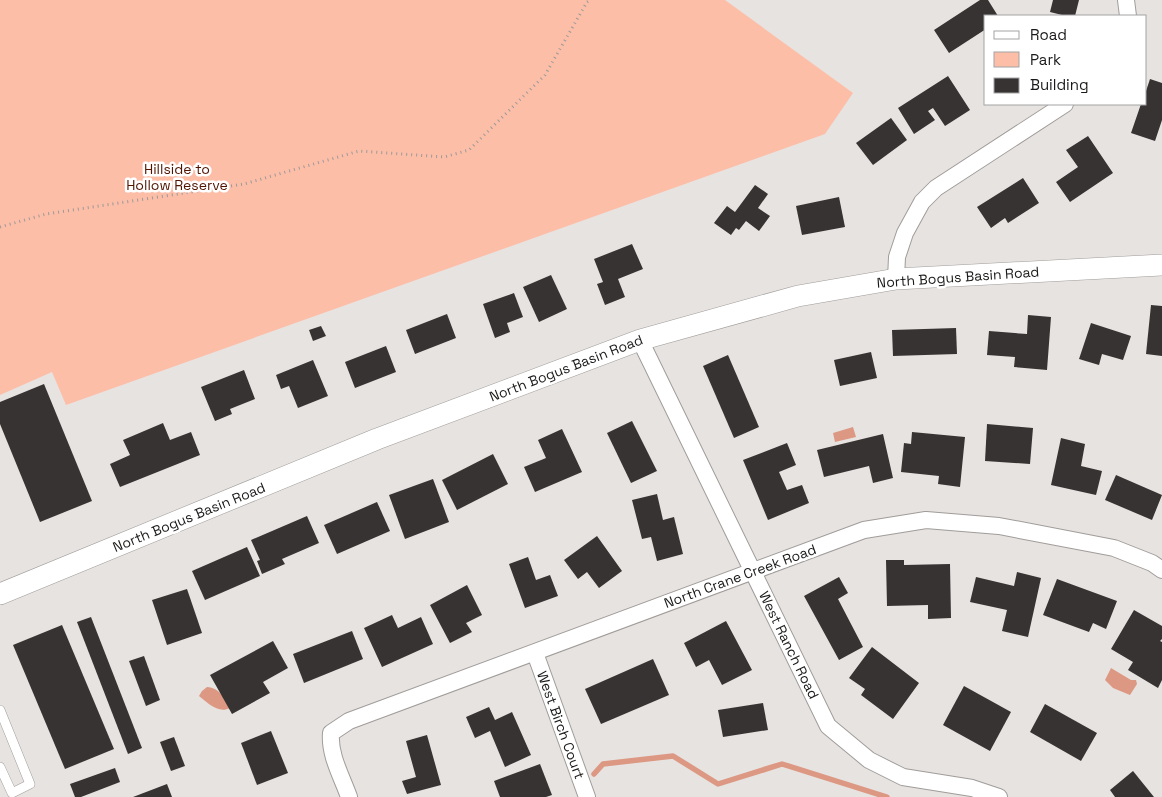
<svg xmlns="http://www.w3.org/2000/svg" width="1162" height="797" viewBox="0 0 1162 797" font-family="'Space Grotesk',sans-serif">
<style>
.green{fill:#fdbea8}
.water{fill:#dc9882}
.lines{fill:none;stroke-linecap:round;stroke-linejoin:round}
.stream{stroke:#dc9882;stroke-width:5.5}
.building{fill:#373332}
.service-casing{stroke:#a09c9a;stroke-width:10}
.minor-casing{stroke:#a09c9a;stroke-width:18}
.tertiary-casing{stroke:#a09c9a;stroke-width:22}
.path{stroke:#9d9a99;stroke-width:3;stroke-dasharray:1 4;stroke-linecap:butt}
.service{stroke:#fff;stroke-width:9}
.minor{stroke:#fff;stroke-width:16}
.tertiary{stroke:#fff;stroke-width:21}
.labels{text-anchor:middle;stroke-width:5;stroke-linejoin:round;paint-order:stroke}
.park-label{font-size:14px;fill:#501400;stroke:#fff}
.street-label{font-size:14px;fill:#1b1a19;stroke:#fff}
</style>
<rect width="100%" height="100%" fill="#e7e3e1"/>
<polygon class="green" points="0,0 725,0 853,93 825,134 66,405 52,372 0,395"/>
<g class="water">
<polygon points="853,427 856,437 835,442 833,433"/>
<polygon points="1111,668 1131,680 1136,680 1137,684 1130,695 1113,688 1105,680"/>
<path d="M 207,687 C 220,688 224,698 230,708 C 218,714 208,703 199,696 L 202,691 Z"/>
</g>
<g class="lines">
<polyline class="stream" points="594,774 603,764 673,756 718,784 782,764 887,797"/>
</g>
<g class="building">
<polygon points="980,0 988,0 998,16 986,16 986,29 949,53 934,30"/>
<polygon points="1053,0 1079,0 1075,16 1066,16 1050,12"/>
<polygon points="948,76 970,110 945,126 933,108 928,111 935,120 914,134 898,108"/>
<polygon points="1150,79 1162,83 1162,120 1155,141 1131,133 1141,104 1146,104 1146,91"/>
<polygon points="891,118 907,140 873,165 856,143"/>
<polygon points="1088,136 1113,173 1070,202 1056,182 1078,167 1066,150"/>
<polygon points="1023,178 1039,203 1008,223 1005,218 991,228 977,207"/>
<polygon points="755,185 768,194 758,208 770,216 759,231 746,221 739,230 736,228 731,235 714,223 727,206 735,212"/>
<polygon points="839,197 845,227 802,235 796,206"/>
<polygon points="632,244 643,269 618,279 625,297 605,305 597,284 603,282 594,259"/>
<polygon points="551,275 567,309 539,322 523,287"/>
<polygon points="514,293 523,317 507,323 510,332 495,338 483,304"/>
<polygon points="1151,305 1162,306 1162,356 1146,354"/>
<polygon points="447,314 456,338 415,354 406,330"/>
<polygon points="1028,315 1051,317 1047,370 1014,367 1015,357 987,355 989,331 1027,334"/>
<polygon points="1091,323 1131,336 1123,360 1102,354 1099,365 1079,359"/>
<polygon points="321,326 326,336 313,341 309,330"/>
<polygon points="956,328 957,354 893,356 892,330"/>
<polygon points="386,346 396,372 355,388 345,362"/>
<polygon points="871,352 877,378 840,386 834,360"/>
<polygon points="728,355 759,427 734,438 703,366"/>
<polygon points="313,360 328,396 298,408 289,386 281,389 276,375"/>
<polygon points="244,370 255,399 230,409 232,414 215,421 201,387"/>
<polygon points="44,384 92,501 40,522 0,424 0,402"/>
<polygon points="632,421 657,471 631,483 607,433"/>
<polygon points="163,423 170,440 191,432 200,455 120,487 110,464 130,455 123,440"/>
<polygon points="987,424 1033,428 1030,464 985,461"/>
<polygon points="562,429 582,472 535,492 524,467 546,458 538,440"/>
<polygon points="912,432 965,437 960,487 938,484 939,476 901,472 904,443 911,444"/>
<polygon points="883,434 893,478 873,483 869,466 824,477 817,450"/>
<polygon points="1061,438 1085,444 1081,466 1102,471 1096,495 1051,485"/>
<polygon points="787,443 796,465 779,472 787,490 802,485 809,503 768,520 743,460"/>
<polygon points="493,454 508,484 457,510 442,480"/>
<polygon points="1116,475 1162,495 1152,520 1105,500"/>
<polygon points="433,479 449,522 405,539 389,495"/>
<polygon points="657,494 663,520 674,517 683,554 657,561 651,537 642,539 632,500"/>
<polygon points="377,502 390,531 337,554 324,525"/>
<polygon points="307,516 319,543 282,559 285,564 262,574 257,561 260,560 251,540"/>
<polygon points="597,536 622,571 599,588 587,572 578,579 564,560"/>
<polygon points="247,547 260,576 205,600 192,571"/>
<polygon points="528,557 536,580 550,575 558,596 525,608 509,564"/>
<polygon points="886,560 904,560 904,565 950,564 951,618 928,619 928,605 887,606"/>
<polygon points="1017,572 1041,578 1028,637 1002,631 1007,610 970,602 976,577 1014,586"/>
<polygon points="839,577 848,593 838,599 863,647 839,660 804,596"/>
<polygon points="1057,579 1117,601 1106,629 1093,623 1089,632 1043,615"/>
<polygon points="467,585 482,615 466,623 472,632 450,643 430,605"/>
<polygon points="187,589 202,633 167,645 152,600"/>
<polygon points="1134,610 1162,626 1162,639 1160,641 1162,642 1162,680 1158,688 1128,670 1133,662 1111,649"/>
<polygon points="392,615 398,628 421,617 433,644 382,667 364,628"/>
<polygon points="91,617 142,748 128,754 77,622"/>
<polygon points="726,621 752,670 722,685 709,660 696,667 684,643"/>
<polygon points="62,625 114,749 65,769 13,645"/>
<polygon points="352,631 363,659 304,683 293,654"/>
<polygon points="273,641 288,668 263,682 270,693 232,714 210,675"/>
<polygon points="872,647 919,683 893,719 861,695 865,689 849,678"/>
<polygon points="144,656 160,700 146,706 129,661"/>
<polygon points="653,659 669,695 601,724 585,689"/>
<polygon points="964,686 1011,712 990,751 943,725"/>
<polygon points="763,703 768,730 723,737 718,710"/>
<polygon points="1045,704 1097,733 1081,761 1030,732"/>
<polygon points="489,707 495,720 512,712 531,755 505,767 490,731 475,738 466,717"/>
<polygon points="271,731 288,773 257,785 241,743"/>
<polygon points="427,735 441,785 407,794 402,781 416,777 406,741"/>
<polygon points="174,737 185,766 171,771 160,742"/>
<polygon points="540,764 552,795 546,797 500,797 494,781"/>
<polygon points="115,768 120,782 81,797 75,797 70,784"/>
<polygon points="1133,771 1154,797 1115,797 1110,790"/>
<polygon points="167,784 172,797 133,797"/>
</g>
<g class="lines">
<defs>
<polyline id="service" points="0,710 30,784 12,793 0,767"/>
<g id="minor">
<polyline points="1126,0 1128,16"/>
<polyline points="896,279 897,257 905,233 922,202 936,188 1065,104"/>
<polyline points="640,340 828,726 869,760 903,777 972,788 999,797"/>
<polyline points="535,653 587,797"/>
<path d="M 349,797 C 342,777 329,755 331,733 L 349,721 L 864,530 L 926,520 L 999,526 L 1114,548 L 1152,563 L 1162,570"/>
</g>
<polyline id="tertiary" points="0,594 377,439 640,340 798,296 896,279 1162,265"/>
</defs>
<use href="#service" class="service-casing"/>
<use href="#minor" class="minor-casing"/>
<use href="#tertiary" class="tertiary-casing"/>
<polyline class="path" points="0,227 46,214 244,184 359,151 444,157 469,150 545,75 587,2 590,0"/>
<use href="#service" class="service"/>
<use href="#minor" class="minor"/>
<use href="#tertiary" class="tertiary"/>
</g>
<g class="labels">
<g class="park-label">
<text x="177" y="174">Hillside to<tspan x="177" dy="16">Hollow Reserve</tspan></text>
</g>
<g class="street-label">
<text transform="translate(958 277) rotate(-4)" y="5">North Bogus Basin Road</text>
<text transform="translate(566 368) rotate(-21)" y="5">North Bogus Basin Road</text>
<text transform="translate(189 517) rotate(-22)" y="5">North Bogus Basin Road</text>
<text transform="translate(740 576) rotate(-20)" y="5">North Crane Creek Road</text>
<text transform="translate(789 645) rotate(64)" y="5">West Ranch Road</text>
<text transform="translate(561 725) rotate(70)" y="5">West Birch Court</text>
</g>
</g>
<rect x="984" y="15" width="162" height="90" fill="#ffffff" stroke="#a4a3a3"/>
<rect x="994" y="31" width="25" height="8" fill="#ffffff" stroke="#a4a3a3"/>
<text x="1030" y="40" font-size="15" fill="#1b1a19">Road</text>
<rect x="994" y="52" width="25" height="15" fill="#fdbea8" stroke="#a4a3a3"/>
<text x="1030" y="65" font-size="15" fill="#1b1a19">Park</text>
<rect x="994" y="78" width="25" height="15" fill="#373332" stroke="#a4a3a3"/>
<text x="1030" y="90" font-size="15" fill="#1b1a19">Building</text>
</svg>
